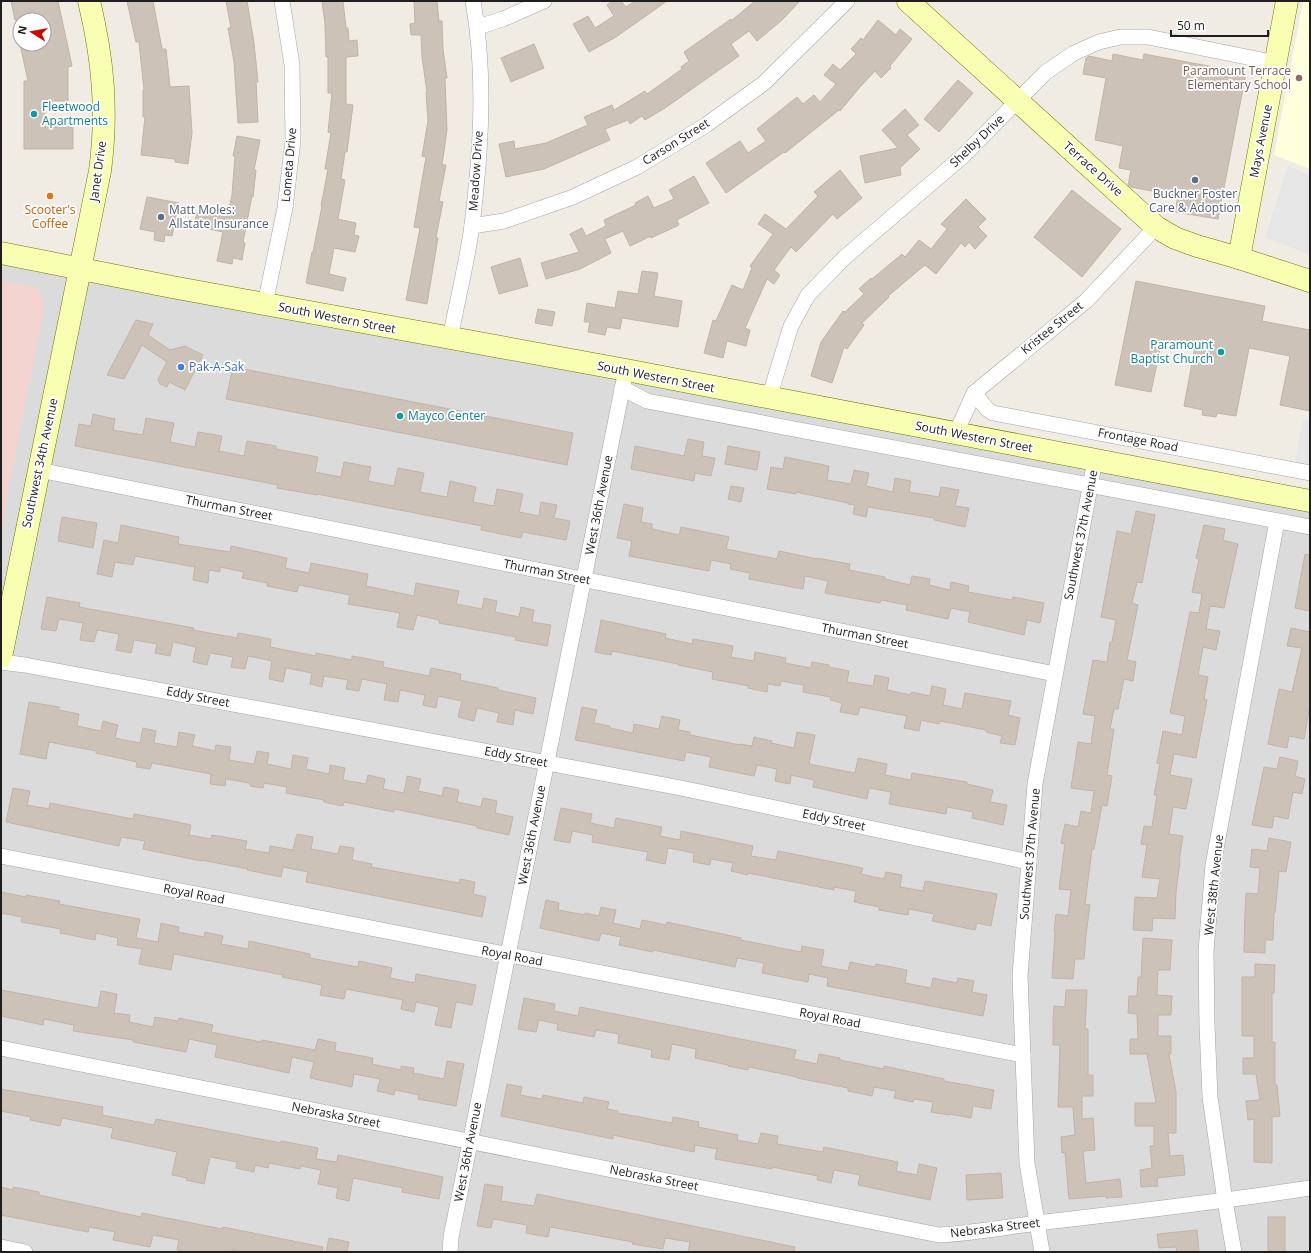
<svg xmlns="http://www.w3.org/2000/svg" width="1311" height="1253" viewBox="0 0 1311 1253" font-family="'Open Sans',sans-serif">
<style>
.residential{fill:#dcdbdb}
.commercial{fill:#f3d3d0}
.education{fill:#feffdd}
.parking{fill:#e6e6e6}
.building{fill:#ccc2b8;stroke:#c3b3a4}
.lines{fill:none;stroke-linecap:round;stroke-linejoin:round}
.street-casing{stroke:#a5a5a5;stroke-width:16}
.secondary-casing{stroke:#677a00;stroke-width:23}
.street{stroke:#fff;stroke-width:15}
.secondary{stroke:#f8ffb2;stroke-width:22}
.education-dot{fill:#8d6e63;stroke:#fff;stroke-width:1.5}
.culture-dot{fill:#0f9aa8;stroke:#fff;stroke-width:1.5}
.service-dot{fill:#5c6f8a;stroke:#fff;stroke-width:1.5}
.food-dot{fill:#e8710a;stroke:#fff;stroke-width:1.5}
.shop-dot{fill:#3f7fe0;stroke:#fff;stroke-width:1.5}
.labels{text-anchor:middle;stroke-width:3.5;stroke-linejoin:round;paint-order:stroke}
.education-label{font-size:12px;fill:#785e54;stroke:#fff;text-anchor:end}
.culture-label{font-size:12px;fill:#0d838f;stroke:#fff;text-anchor:start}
.street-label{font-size:12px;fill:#1e1e1e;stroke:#fff}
.service-label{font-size:12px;fill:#4e5e75;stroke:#fff}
.food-label{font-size:12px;fill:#c56008;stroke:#fff}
.shop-label{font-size:12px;fill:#366cbe;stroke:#fff;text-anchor:start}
</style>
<rect width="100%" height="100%" fill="#f0ece3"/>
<polygon class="residential" points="1,249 1310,498 1310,1252 1,1252"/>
<polygon class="commercial" points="1,281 36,287 43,297 44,309 10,481 1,539"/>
<polygon class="education" points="1303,1 1310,1 1310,169 1274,155"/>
<g class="parking">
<polygon points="1288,166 1310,175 1310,255 1265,237"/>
<polygon points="1302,420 1310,420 1310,466 1295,463"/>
</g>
<g class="building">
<polygon points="11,1 58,1 72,66 68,67 68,101 45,101 45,127 73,127 73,149 24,149 24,81 28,81 20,44 44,44 44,20 15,20"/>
<polygon points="127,1 153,1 162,49 166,49 170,87 189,86 192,133 188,164 175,162 175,159 141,155 145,117 143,117 143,90 144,90 139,42 136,42"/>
<polygon points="226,1 247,1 254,43 258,82 256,82 258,122 238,123 234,62 228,28 231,28"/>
<polygon points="322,1 343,1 346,28 348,28 349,41 357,40 358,56 346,57 346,104 353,105 347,152 345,152 341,179 345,180 338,219 356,223 354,235 359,236 355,252 334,248 329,274 346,278 343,291 306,283 312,252 313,252 322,206 321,206 328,169 325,169 331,133 328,132 332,93 328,93 328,57 326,57 325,24"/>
<polygon points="414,1 437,1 439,21 442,21 443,49 447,78 445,78 447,130 442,165 446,165 439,201 443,202 436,237 438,238 427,304 406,300 420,228 414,227 426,157 422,156 428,121 426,92 427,92 422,57 421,35 411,35 410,24 415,23"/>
<polygon points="612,1 621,1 626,7 635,1 667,1 616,37 589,52 573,24 588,16 595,28 614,16 607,5"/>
<polygon points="755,1 800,1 782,20 757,41 749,31 731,44 739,56 665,108 645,120 642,116 630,124 628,120 605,129 610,140 544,169 506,177 499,144 514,141 515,149 546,143 588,125 584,117 612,105 614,110 645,91 647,94 682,69 681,67 689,61 684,52 731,19 731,21"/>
<polygon points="878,20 896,35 900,29 912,39 890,66 891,68 881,78 875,71 860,87 840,111 839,110 785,153 784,152 726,193 706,163 740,141 748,153 766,141 757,129 797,97 803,104 814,95 820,102 836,84 824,75 833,64 840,70 856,54 851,49 861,38 863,40"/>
<polygon points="534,44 544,68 511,82 501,58"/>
<polygon points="1113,54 1143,60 1144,54 1246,73 1218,219 1175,212 1178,196 1131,187 1128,185 1131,170 1119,168 1123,146 1095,140 1106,78 1083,74 1086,58 1089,56 1112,61"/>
<polygon points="958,80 973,93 939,132 924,119"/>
<polygon points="905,109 919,125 907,135 920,149 900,168 901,175 865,183 860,156 898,148 882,130"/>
<polygon points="237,136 260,140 254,170 256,170 253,197 252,196 243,242 245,243 242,260 233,258 232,264 217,261 223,232 194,226 197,212 227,217 232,195 235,156 233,156"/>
<polygon points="840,170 862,198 837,219 833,214 796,252 791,247 774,270 780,275 774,284 767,279 745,328 750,330 746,346 727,341 723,358 704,353 713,320 716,321 732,285 743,290 752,268 750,266 773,234 758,224 765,214 786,229 818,196 814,192"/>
<polygon points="694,176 709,203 677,220 679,225 651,238 651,236 630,246 623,231 605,239 611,253 580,269 546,279 541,263 579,252 570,234 582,228 586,236 606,226 604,220 636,205 635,203 648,196 654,208 674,199 669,190"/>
<polygon points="1072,190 1121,229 1082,277 1034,237"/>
<polygon points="147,197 179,203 172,236 165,235 164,242 154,240 155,232 140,229"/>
<polygon points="966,199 986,219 978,227 987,236 975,249 969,242 965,247 961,243 936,274 925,265 888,296 889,297 862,323 864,325 847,349 844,347 832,383 811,376 821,342 843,311 845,312 864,294 859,289 871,278 872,279 902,254 905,257 919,240 931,249 947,229 941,224"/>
<polygon points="520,258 528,286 499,294 491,267"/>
<polygon points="642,271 658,273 654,296 682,301 678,327 622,318 620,329 607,327 605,335 588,332 590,322 584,322 587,303 615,308 618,291 638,294"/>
<polygon points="1136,281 1265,306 1262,321 1310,330 1310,411 1280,405 1290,356 1249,348 1236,416 1217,413 1216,417 1202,415 1203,410 1184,406 1195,347 1162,340 1151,392 1115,385"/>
<polygon points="538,309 555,312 552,326 535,323"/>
<polygon points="136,320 153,324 148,335 170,350 185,346 203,355 185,390 169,382 167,387 160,384 158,379 167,362 142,345 124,379 107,375"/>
<polygon points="233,367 573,433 567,465 226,399"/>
<polygon points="93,414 115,419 113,430 143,435 146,418 174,423 170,442 195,447 198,432 222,436 219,451 244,456 247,441 276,446 276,449 318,457 315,472 341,477 344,462 371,467 368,481 394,486 398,468 424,473 420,492 447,497 450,481 476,487 473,502 494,506 497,489 523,494 519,512 539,516 541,502 557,505 554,518 570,521 566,540 523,532 521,538 481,530 482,526 317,494 317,495 277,488 278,485 75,446 79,424 91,426"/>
<polygon points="688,439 704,442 702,456 715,458 711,476 695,473 694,481 631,469 635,446 684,456"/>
<polygon points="728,446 760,452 757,470 725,464"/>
<polygon points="785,457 829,466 827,480 851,484 854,470 869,473 866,486 893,492 895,478 911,481 909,492 939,497 941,487 959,490 955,506 969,508 965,527 934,520 934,518 868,507 866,517 853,514 855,505 848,504 848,503 796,492 796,494 767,489 771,467 783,469"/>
<polygon points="731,486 744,488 741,502 728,499"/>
<polygon points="624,504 643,508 641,522 652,524 652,529 679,535 681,527 729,537 726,549 777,559 779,551 817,559 817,558 850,564 849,570 885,577 885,579 910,585 912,576 930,579 929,585 950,590 951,582 969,586 968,592 1012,600 1013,597 1044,603 1040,623 1027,620 1024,635 968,622 970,612 951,608 948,619 906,610 907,605 881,600 880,603 825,593 828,581 805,576 803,589 749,579 750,573 730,569 731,564 711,560 709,571 629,556 632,541 617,538"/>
<polygon points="1136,511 1155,515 1142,583 1137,582 1132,603 1138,605 1127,660 1136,662 1133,681 1124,679 1118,709 1114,709 1110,729 1114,729 1107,775 1112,776 1107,806 1102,805 1094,849 1092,849 1085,904 1090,905 1086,935 1084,959 1075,959 1073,979 1052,978 1055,932 1054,932 1056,914 1068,916 1071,890 1059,889 1065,844 1061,843 1065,824 1078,827 1081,811 1091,813 1094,791 1071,788 1078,742 1091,744 1095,716 1083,714 1093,660 1107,662 1110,642 1112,642 1116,620 1101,617 1117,531 1131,534"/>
<polygon points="62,517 97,523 93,548 58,541"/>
<polygon points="121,525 179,537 178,544 230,552 231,546 287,558 285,568 309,573 311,563 368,574 366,586 414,596 416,583 459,591 456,604 482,609 484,598 497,601 495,612 519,617 521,607 534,610 532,622 551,625 547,646 515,640 516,637 439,623 439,620 417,615 413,630 397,627 400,613 348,604 350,595 299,585 297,592 267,586 267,583 242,578 244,572 220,567 220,572 209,570 208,583 193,580 195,567 135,556 133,565 115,562 112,577 97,574 104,540 118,543"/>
<polygon points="1204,525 1225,529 1223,540 1238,544 1224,608 1210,606 1206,629 1220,631 1216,650 1203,647 1198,675 1208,677 1204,699 1207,700 1196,758 1174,754 1170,775 1192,779 1186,809 1173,807 1169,834 1183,836 1179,861 1180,861 1176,892 1175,919 1153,918 1152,931 1133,930 1135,897 1157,898 1160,879 1142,877 1147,845 1141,844 1144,826 1152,827 1157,795 1154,795 1160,764 1157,763 1163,731 1182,735 1185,716 1170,713 1190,612 1199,613 1202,594 1192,592 1199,559 1196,558"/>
<polygon points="1305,554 1310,555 1310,611 1295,608"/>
<polygon points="47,597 80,603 79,607 194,628 193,630 237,638 238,633 271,639 270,647 316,656 316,653 352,660 352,656 384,662 383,667 429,676 431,668 461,674 460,680 498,688 498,690 536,698 533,714 515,710 513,725 497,722 499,713 477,708 474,721 458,717 462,701 438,696 436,708 423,705 425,695 400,690 398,702 384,700 387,684 362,679 359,691 346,689 348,680 324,676 322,687 310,684 312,673 286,668 283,682 269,679 272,661 248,656 245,669 231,667 233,657 210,653 207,665 193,662 196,647 173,642 170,656 155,653 157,644 134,640 131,653 116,650 119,634 97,630 94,642 80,640 83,623 59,619 56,631 41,629"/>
<polygon points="601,620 666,634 665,638 692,644 693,639 733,646 731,657 754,661 755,652 786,658 785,663 811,668 812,662 829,665 829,667 849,671 847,682 873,686 875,675 889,678 887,690 911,695 911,692 930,696 932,686 946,689 943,705 962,709 965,693 1011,701 1008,715 1020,718 1015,745 1000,743 1002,736 986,732 986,730 940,721 939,724 921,720 919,731 904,728 907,716 860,707 858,715 840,712 842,703 830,700 831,697 803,692 804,685 781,681 780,686 768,684 767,692 748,688 749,686 712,679 713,672 678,665 678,664 612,651 611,655 595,652"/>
<polygon points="1291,628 1310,632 1310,705 1304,739 1289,736 1287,748 1268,744 1279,689 1292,692 1302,648 1287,646"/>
<polygon points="29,702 59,707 59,710 79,714 77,726 101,731 103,721 118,725 115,738 140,743 143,728 156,731 154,743 177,747 179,732 195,735 192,746 215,751 216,745 231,747 229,760 254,764 257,751 269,753 267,764 291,769 293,755 308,758 306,769 329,774 330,765 345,768 343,780 366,784 368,775 385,779 383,789 404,793 407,776 421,779 418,791 442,796 444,787 459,790 457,802 481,807 483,798 497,801 495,813 513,817 509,835 477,828 477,826 394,809 394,812 344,802 343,806 324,802 324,800 286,793 287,787 264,783 263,788 250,786 250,783 226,779 225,786 210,784 211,774 152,763 150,769 136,767 137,762 96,753 96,751 49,742 46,759 20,754"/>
<polygon points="582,707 597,710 594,723 610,726 610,728 633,733 634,724 659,729 662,716 680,720 678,730 690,732 690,735 740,745 740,744 752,746 754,737 772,741 771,743 794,748 797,732 815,735 809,764 855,773 858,758 887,764 885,775 911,780 912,773 967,782 967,784 993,790 990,802 1007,805 1003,825 972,818 973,812 947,807 946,814 889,804 891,792 869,788 867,799 813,787 814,780 791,775 790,784 775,781 777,769 757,765 754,776 709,767 711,757 686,752 684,761 575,740"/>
<polygon points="1280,757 1298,761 1295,776 1305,779 1302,794 1293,792 1288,819 1274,816 1272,828 1252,825 1264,767 1277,769"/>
<polygon points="13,788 30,791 27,805 49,809 50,803 133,819 134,814 168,820 191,825 189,835 211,839 212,835 247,841 245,849 269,853 270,846 293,850 297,834 313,837 311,849 338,854 340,846 354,848 352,860 372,864 371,867 459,883 460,879 475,882 473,894 486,897 482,917 306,882 308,872 283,867 281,877 247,870 248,869 201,860 201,861 143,849 145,841 121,837 119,846 6,822"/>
<polygon points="561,808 592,814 590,823 614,828 616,818 662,827 660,836 680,840 681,831 753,846 751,856 776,860 778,851 863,868 861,874 884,879 886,872 902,875 900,887 923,891 925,881 997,894 991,926 977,923 975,930 932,921 934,914 909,909 908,915 879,910 879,907 854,902 856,891 834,887 834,890 748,873 748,875 731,871 733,863 711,859 710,865 693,862 694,853 668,848 665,864 646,860 648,852 592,842 593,835 572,831 570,843 554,840"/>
<polygon points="1269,838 1291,842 1286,872 1279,871 1275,913 1274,913 1273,940 1265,940 1265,953 1244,952 1245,912 1246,893 1258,894 1260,868 1250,867 1252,849 1267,851"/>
<polygon points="1,892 26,897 26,895 60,901 59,904 140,919 136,938 158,942 161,923 179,927 178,932 204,937 205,932 223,936 221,944 248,949 249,941 310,954 310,958 358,967 359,961 392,968 390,978 415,983 416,974 476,985 472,1005 456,1002 451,1028 435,1025 439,1007 416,1002 414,1012 401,1009 403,1000 346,989 344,999 320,995 322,985 282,977 283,975 174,954 171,970 139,964 142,949 117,945 118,938 96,933 95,940 60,933 61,929 21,922 22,917 1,913"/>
<polygon points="546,900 559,903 558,910 585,915 585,913 599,916 601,907 616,910 613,923 640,929 642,920 666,925 667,922 741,938 741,940 801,952 802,946 824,950 821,966 848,971 850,962 875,967 876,964 907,970 905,983 931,988 933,978 957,983 958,978 974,981 972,992 987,995 983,1016 827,986 828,978 809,974 808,982 762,973 764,963 737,958 735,967 653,950 653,952 619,945 621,937 601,933 599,941 540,928"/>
<polygon points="1143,938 1172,940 1170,970 1158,970 1157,995 1172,996 1171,1015 1158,1015 1158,1036 1171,1036 1171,1054 1169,1054 1176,1092 1176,1133 1168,1133 1170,1156 1183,1155 1185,1175 1157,1178 1158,1186 1141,1187 1140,1170 1152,1168 1150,1146 1154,1146 1154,1126 1135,1126 1135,1103 1156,1103 1147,1054 1130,1054 1130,1039 1138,1039 1137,1014 1128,1013 1129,996 1137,996 1138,977 1141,977"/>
<polygon points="1255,964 1275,965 1274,993 1272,993 1272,1042 1275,1042 1275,1085 1277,1085 1280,1116 1272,1117 1272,1163 1254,1162 1254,1119 1248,1120 1246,1101 1260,1100 1256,1074 1243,1074 1243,1058 1254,1058 1254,1036 1242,1036 1242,977 1255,977"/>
<polygon points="1,990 98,1008 101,991 117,994 114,1013 130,1015 129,1022 153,1027 155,1017 178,1021 179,1018 213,1025 211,1032 261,1042 262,1040 315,1050 318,1039 336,1043 335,1051 373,1058 372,1064 401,1070 401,1066 414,1068 413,1073 444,1079 447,1061 464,1064 456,1106 418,1099 419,1095 395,1090 394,1095 377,1091 380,1079 354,1074 352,1087 310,1078 314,1062 292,1057 289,1073 215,1057 217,1045 189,1039 186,1052 133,1042 133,1040 73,1031 74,1025 44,1019 43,1025 1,1016"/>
<polygon points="1066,990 1087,990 1085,1029 1088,1029 1088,1075 1093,1075 1093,1096 1082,1096 1082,1119 1093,1118 1095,1150 1083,1151 1086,1183 1120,1179 1122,1197 1106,1198 1106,1196 1069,1199 1065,1153 1062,1153 1061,1137 1075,1135 1073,1107 1058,1107 1060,1045 1053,1045 1053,1020 1054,1006 1065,1007"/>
<polygon points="524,998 555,1004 554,1011 578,1016 580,1007 796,1050 794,1059 817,1064 819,1054 840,1058 840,1060 884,1069 884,1066 944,1079 944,1081 994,1090 991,1109 973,1106 971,1118 949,1114 949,1115 931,1112 933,1102 914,1099 913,1102 894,1098 896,1091 874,1087 872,1096 848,1091 848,1088 797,1078 797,1077 749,1067 748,1070 728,1066 728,1065 695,1058 696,1049 672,1044 669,1060 651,1057 652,1050 618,1043 619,1034 596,1030 594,1037 557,1030 558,1024 539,1020 536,1032 518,1029"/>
<polygon points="507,1084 522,1087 520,1095 542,1099 543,1095 583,1103 584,1097 609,1102 607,1109 618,1111 618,1113 672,1123 673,1117 699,1122 698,1127 738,1135 737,1140 758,1144 761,1133 778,1136 777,1144 823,1152 824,1147 898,1162 896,1171 917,1175 919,1164 937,1168 930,1200 858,1185 860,1175 834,1170 831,1183 817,1180 818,1176 772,1167 772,1169 715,1159 717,1149 695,1145 694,1152 613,1135 613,1139 501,1116"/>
<polygon points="1,1089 103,1107 102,1115 154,1125 156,1119 281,1143 281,1141 318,1148 316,1159 337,1162 338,1155 443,1177 439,1199 402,1192 403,1188 353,1178 349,1201 336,1198 338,1188 318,1184 321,1170 301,1166 300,1169 269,1163 268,1168 255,1165 254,1172 236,1168 237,1162 210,1157 204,1184 186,1180 187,1178 172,1175 177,1152 111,1138 113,1128 62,1118 60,1126 30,1120 31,1117 1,1111"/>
<polygon points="1001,1173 1003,1198 967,1200 966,1175"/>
<polygon points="485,1184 503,1187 501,1201 534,1206 537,1194 795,1247 794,1252 688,1252 690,1242 665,1238 663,1249 632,1244 633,1242 550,1227 548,1237 526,1233 527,1225 493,1219 491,1228 477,1226"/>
<polygon points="1,1187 13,1190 13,1187 39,1192 39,1195 141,1217 142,1213 222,1229 223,1227 323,1247 322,1252 243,1252 232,1250 232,1252 186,1252 177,1250 179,1240 153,1235 150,1247 113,1240 115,1232 89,1227 88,1232 1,1215"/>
<rect x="1268" y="1217" width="17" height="35"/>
<polygon points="1197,1230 1199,1252 1177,1252 1176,1247 1159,1248 1157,1234"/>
<polygon points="329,1238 349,1242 347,1252 326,1252"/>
</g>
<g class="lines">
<defs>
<g id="street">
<polyline points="478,27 503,19 544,1"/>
<polyline points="472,226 504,221 573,197 637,167 706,125 764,83 847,1"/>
<polyline points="265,304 285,208 293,140 292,65 282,1"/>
<path d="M 450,339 C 457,301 467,263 472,225 C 481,152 486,74 473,1"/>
<polyline points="622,388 647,401 1310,527"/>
<polyline points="974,393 987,409 993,413 1310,473"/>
<polyline points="769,398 791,326 808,295 844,258 963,156 1046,72 1074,53 1099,42 1120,37 1148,37 1276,63"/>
<polyline points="956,433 974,393 1086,301 1156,227"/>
<polyline points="39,470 1055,674"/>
<polyline points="1,662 25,665 681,788 1029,862"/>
<polyline points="1,856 1023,1055"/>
<path d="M 1,1048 L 939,1235 C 978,1233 1016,1225 1054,1221 C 1140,1211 1225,1201 1310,1188"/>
<polyline points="1,1247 25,1252"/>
<polyline points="450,1252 451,1237 626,370"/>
<polyline points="1042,1252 1027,1163 1020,976 1035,784 1095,460"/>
<polyline points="1234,1252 1225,1201 1210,1097 1207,1025 1206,951 1213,865 1277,521"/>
</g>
<g id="secondary">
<polyline points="908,1 1156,227 1175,238 1197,246 1239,258 1310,281"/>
<polyline points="1,253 172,287 626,370 1310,501"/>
<polyline points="1239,258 1287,1"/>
<path d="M 1,657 L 100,171 C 108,111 103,59 89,1"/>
</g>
</defs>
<use href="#street" class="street-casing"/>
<use href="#secondary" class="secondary-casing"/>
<use href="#street" class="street"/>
<use href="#secondary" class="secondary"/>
</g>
<circle class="education-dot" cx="1299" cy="78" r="4"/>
<g class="culture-dot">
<circle cx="34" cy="114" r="4"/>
<circle cx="1221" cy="352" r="4"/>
<circle cx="400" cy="416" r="4"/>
</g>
<g class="service-dot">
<circle cx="1195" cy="180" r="4"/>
<circle cx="161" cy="217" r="4"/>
</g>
<circle class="food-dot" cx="50" cy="196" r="4"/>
<circle class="shop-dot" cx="181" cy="367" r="4"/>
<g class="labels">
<g class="education-label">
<text x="1291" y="75">Paramount Terrace<tspan x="1291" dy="14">Elementary School</tspan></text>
</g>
<g class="culture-label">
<text x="42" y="111">Fleetwood<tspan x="42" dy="14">Apartments</tspan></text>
<text x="1213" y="349" text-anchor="end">Paramount<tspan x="1213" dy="14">Baptist Church</tspan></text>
<text x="408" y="420">Mayco Center</text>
</g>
<g class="street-label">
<text transform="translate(977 141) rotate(-44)" y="4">Shelby Drive</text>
<text transform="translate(1261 141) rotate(-79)" y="4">Mays Avenue</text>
<text transform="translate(676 142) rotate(-32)" y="4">Carson Street</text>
<text transform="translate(289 165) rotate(-85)" y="4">Lometa Drive</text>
<text transform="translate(1093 169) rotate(42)" y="4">Terrace Drive</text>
<text transform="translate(98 171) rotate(-82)" y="4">Janet Drive</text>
<text transform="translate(476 171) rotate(-86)" y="4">Meadow Drive</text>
<text transform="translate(337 318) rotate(11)" y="4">South Western Street</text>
<text transform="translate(1052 328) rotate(-39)" y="4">Kristee Street</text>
<text transform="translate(656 377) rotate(11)" y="4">South Western Street</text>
<text transform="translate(974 437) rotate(11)" y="4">South Western Street</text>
<text transform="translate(1138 440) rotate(11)" y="4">Frontage Road</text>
<text transform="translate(40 463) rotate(-78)" y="4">Southwest 34th Avenue</text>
<text transform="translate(599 505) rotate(-79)" y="4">West 36th Avenue</text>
<text transform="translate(229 508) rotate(11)" y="4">Thurman Street</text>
<text transform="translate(1081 535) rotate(-79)" y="4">Southwest 37th Avenue</text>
<text transform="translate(547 572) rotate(11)" y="4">Thurman Street</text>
<text transform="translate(865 636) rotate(11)" y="4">Thurman Street</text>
<text transform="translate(198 697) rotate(11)" y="4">Eddy Street</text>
<text transform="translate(516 757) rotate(11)" y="4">Eddy Street</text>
<text transform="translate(834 820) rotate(12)" y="4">Eddy Street</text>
<text transform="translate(532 835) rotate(-79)" y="4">West 36th Avenue</text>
<text transform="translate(1030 854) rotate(-85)" y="4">Southwest 37th Avenue</text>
<text transform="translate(1214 885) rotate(-84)" y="4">West 38th Avenue</text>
<text transform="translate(194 894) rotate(11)" y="4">Royal Road</text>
<text transform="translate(512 956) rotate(11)" y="4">Royal Road</text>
<text transform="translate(830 1018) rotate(11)" y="4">Royal Road</text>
<text transform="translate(336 1115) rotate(11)" y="4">Nebraska Street</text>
<text transform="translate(468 1152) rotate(-79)" y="4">West 36th Avenue</text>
<text transform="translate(654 1178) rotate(11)" y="4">Nebraska Street</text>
<text transform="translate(995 1228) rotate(-7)" y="4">Nebraska Street</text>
</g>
<g class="service-label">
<text x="1195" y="198">Buckner Foster<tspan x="1195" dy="14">Care &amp; Adoption</tspan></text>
<text x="169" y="214" text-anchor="start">Matt Moles:<tspan x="169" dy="14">Allstate Insurance</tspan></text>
</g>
<g class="food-label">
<text x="50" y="214">Scooter's<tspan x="50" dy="14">Coffee</tspan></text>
</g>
<g class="shop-label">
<text x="189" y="371">Pak-A-Sak</text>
</g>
</g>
<rect width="1311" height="1253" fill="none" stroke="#1e1e1e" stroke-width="4"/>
<g transform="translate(32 32) rotate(281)"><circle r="19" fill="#ffffff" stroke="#a5a5a5"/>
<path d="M0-3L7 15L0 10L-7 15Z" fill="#cc0800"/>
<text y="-6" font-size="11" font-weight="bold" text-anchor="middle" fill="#1e1e1e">N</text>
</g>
<path d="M1171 30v6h97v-6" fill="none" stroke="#1e1e1e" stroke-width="2"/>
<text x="1177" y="30" font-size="12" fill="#1e1e1e" stroke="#ffffff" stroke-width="3" paint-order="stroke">50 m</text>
</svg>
